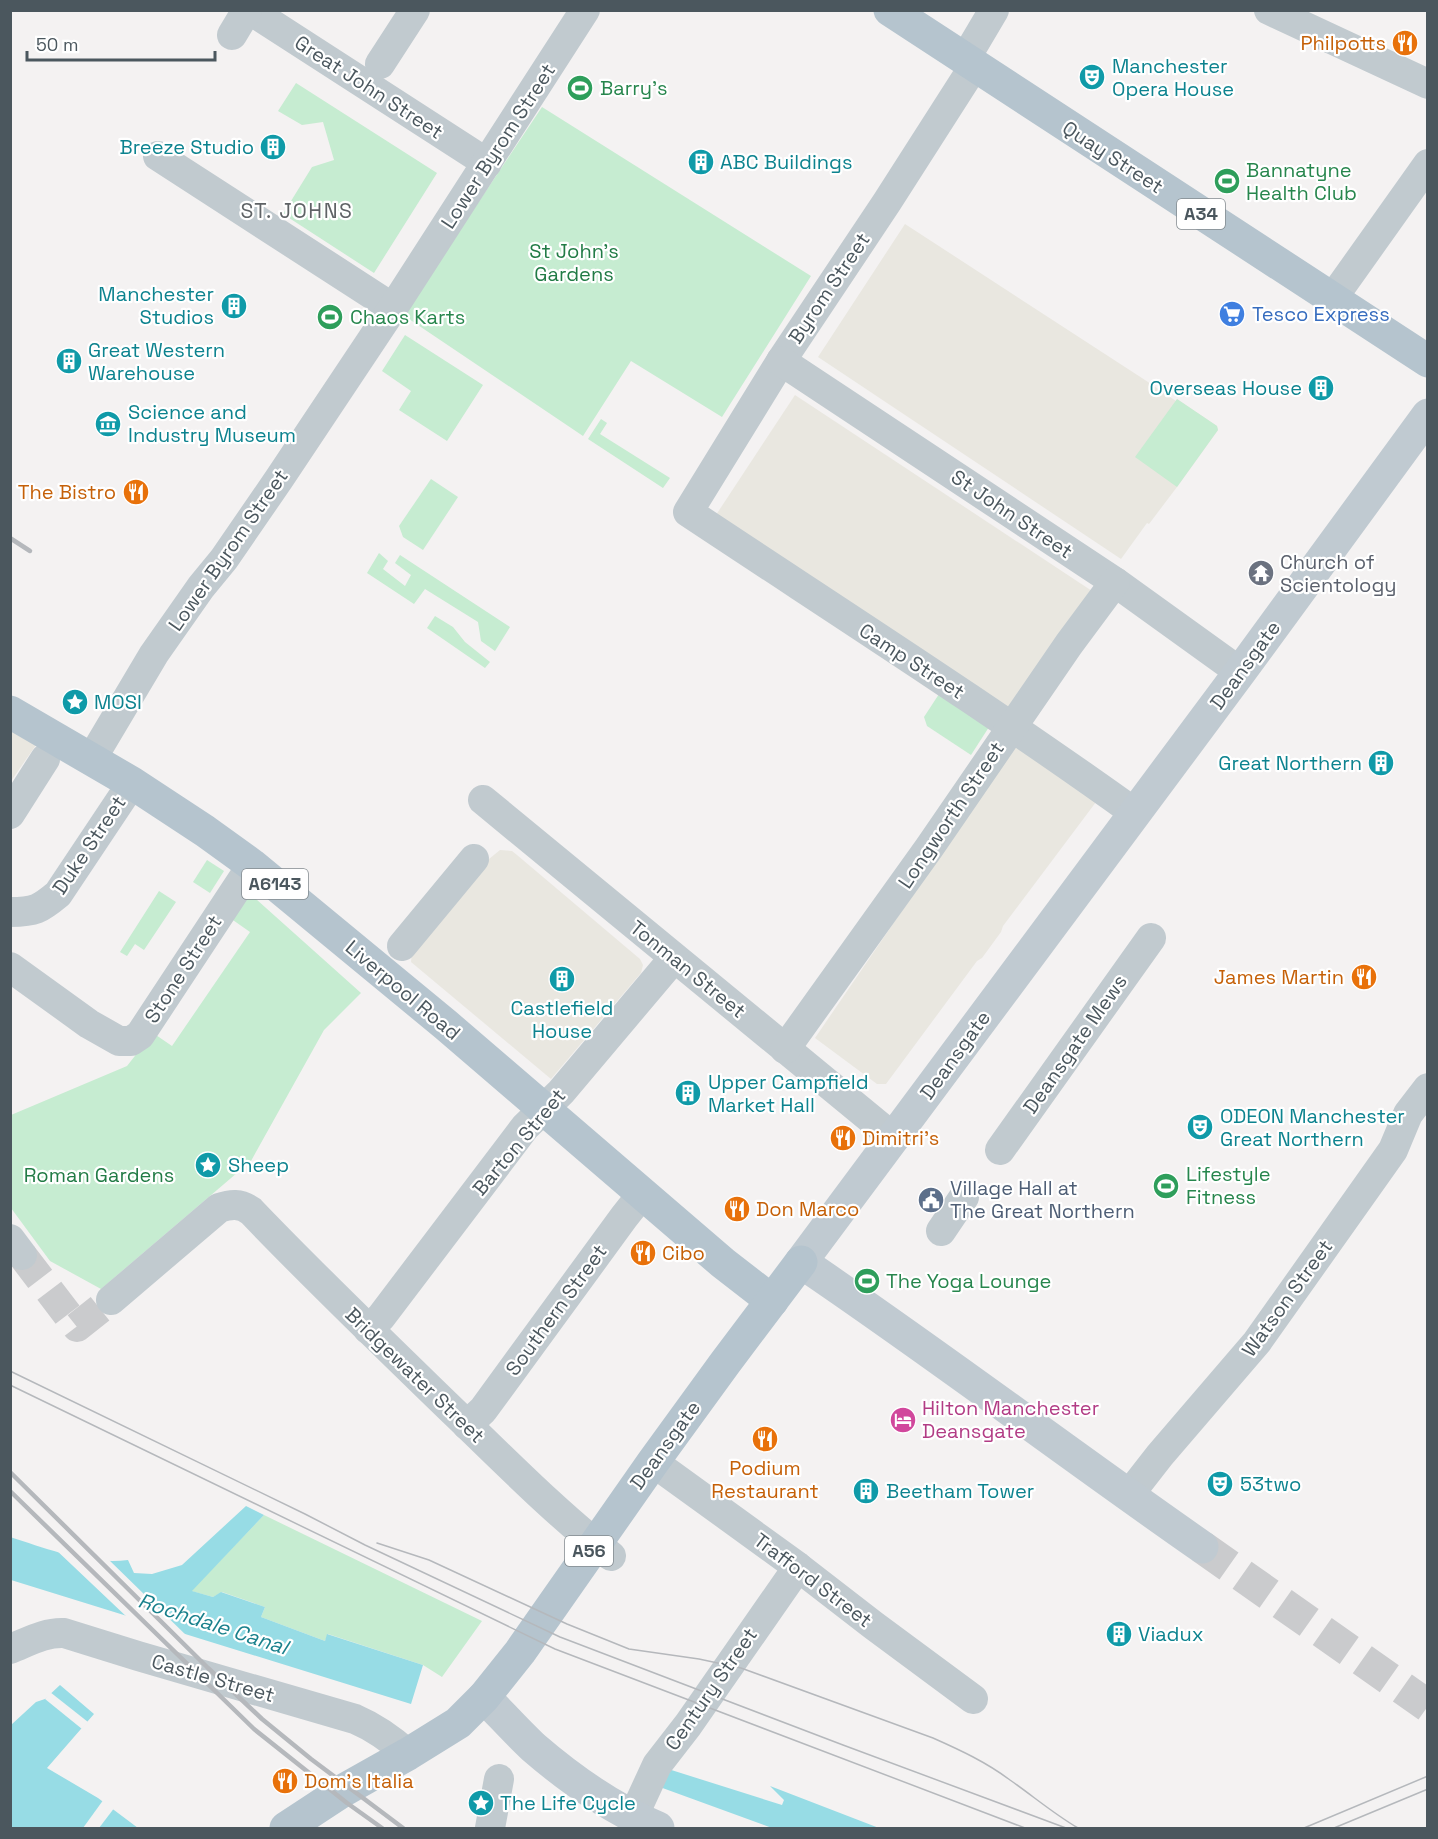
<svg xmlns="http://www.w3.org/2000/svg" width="1438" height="1839" viewBox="0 0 1438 1839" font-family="'Space Grotesk',sans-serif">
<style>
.commercial{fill:#e9e7e0}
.green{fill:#c6ecd1}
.water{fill:#97dce5}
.pier{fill:#f4f2f2}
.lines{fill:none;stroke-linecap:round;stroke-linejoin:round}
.street-tunnel{stroke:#cacbcd;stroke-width:30;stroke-dasharray:30 15;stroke-linecap:butt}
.secondary-tunnel{stroke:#cacbcd;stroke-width:33;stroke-dasharray:33 16;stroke-linecap:butt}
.street{stroke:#c1cacf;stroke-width:30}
.secondary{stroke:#c0cad1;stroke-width:33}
.primary{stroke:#b5c4ce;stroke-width:33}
.tram{stroke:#b5b8bc;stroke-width:1.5}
.rail{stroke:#b5b8bc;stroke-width:4.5}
.labels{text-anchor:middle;stroke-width:4.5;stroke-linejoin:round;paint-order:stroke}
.shield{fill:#fff;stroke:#81898e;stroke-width:1.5}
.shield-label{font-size:18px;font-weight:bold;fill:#4b575e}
.food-label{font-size:20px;fill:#c56008;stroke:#fff;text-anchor:start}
.culture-label{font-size:20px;fill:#0d838f;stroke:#fff;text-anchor:start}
.street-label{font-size:20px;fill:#4b575e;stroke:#fff}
.leisure-label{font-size:20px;fill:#27864d;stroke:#fff;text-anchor:start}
.park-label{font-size:20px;fill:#217b45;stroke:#fff}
.shop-label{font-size:20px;fill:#366cbe;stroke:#fff;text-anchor:start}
.worship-label{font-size:20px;fill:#5b616d;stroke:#fff;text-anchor:start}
.service-label{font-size:20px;fill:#4e5e75;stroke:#fff;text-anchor:start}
.hotel-label{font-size:20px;fill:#b23c85;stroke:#fff;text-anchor:start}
.neighbourhood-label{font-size:21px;letter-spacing:1.5px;fill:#5f6366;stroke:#fff}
.water-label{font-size:21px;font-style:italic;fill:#19808c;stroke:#fff}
</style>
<rect width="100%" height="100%" fill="#f4f2f2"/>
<g class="commercial">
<polygon points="905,224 1145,380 1176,401 1177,399 1217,426 1218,430 1177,487 1149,524 1147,523 1121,559 818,357"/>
<polygon points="795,395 1092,591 1011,713 714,518"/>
<polygon points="11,729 36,745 11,781"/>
<polygon points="1016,744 1096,802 1003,926 1001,932 982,958 977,961 886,1084 877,1084 815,1038"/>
<polygon points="500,850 512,851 517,855 640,959 643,965 641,973 551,1079 411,962 412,952 489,859"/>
</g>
<g class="green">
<polygon points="296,83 437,173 374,273 283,214 312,167 334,160 323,122 302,125 278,111"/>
<polygon points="542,107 811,276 722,417 631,361 583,436 403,315"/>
<polygon points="405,335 483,385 447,441 399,410 411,391 382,371"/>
<polygon points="1177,399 1217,426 1218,430 1177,487 1135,457"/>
<polygon points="601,419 607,423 600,434 670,478 663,488 588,439"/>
<polygon points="431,479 458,497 423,550 403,537 399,526"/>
<polygon points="379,553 388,561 383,569 405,586 411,575 395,563 400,555 510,627 495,651 481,641 478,622 425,589 414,604 367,573"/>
<polygon points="435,616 453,627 465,642 490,662 485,668 427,628"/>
<polygon points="941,691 989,727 971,755 927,726 924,717"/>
<polygon points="207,860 224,871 210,893 193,882"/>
<polygon points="159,891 176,902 144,950 135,944 127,956 120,952"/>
<polygon points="247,891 361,993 324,1030 251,1161 101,1289 50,1261 11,1208 11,1115 127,1066 153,1033 172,1046 250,932 230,918"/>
<polygon points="264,1515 482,1621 442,1677 423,1665 328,1634 325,1641 261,1617 265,1607 222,1592 213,1597 191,1591"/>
</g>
<g class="water">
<path d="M 246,1506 L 264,1515 L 192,1591 L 213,1597 L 221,1592 L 265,1607 L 261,1617 L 325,1641 L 327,1634 L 423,1665 L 411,1704 L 11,1580 L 10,1537 C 48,1549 88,1565 128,1560 L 134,1573 L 152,1574 L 182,1565 Z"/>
<polygon points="60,1685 94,1714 47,1768 98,1798 138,1828 11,1828 11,1725 36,1702 45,1699"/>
<polygon points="665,1768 782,1805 784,1800 770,1786 879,1828 772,1828 657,1786"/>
</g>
<g class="pier">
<polygon points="54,1548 69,1552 107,1558 189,1638 129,1619"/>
<polygon points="50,1692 88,1722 82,1729 45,1699"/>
<polygon points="104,1799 115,1807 99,1828 83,1828"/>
</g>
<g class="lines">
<polyline class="street-tunnel" points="22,1255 77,1327 111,1300"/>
<polyline class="secondary-tunnel" points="1202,1547 1428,1706"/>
<g class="street">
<polyline points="250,10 487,163"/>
<polyline points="1269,10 1428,84"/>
<polyline points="232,35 247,10"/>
<polyline points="965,59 994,10"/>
<polyline points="380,64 415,10"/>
<path d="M 974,66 L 887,202 L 781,361 L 688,512 C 837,611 989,708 1135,813"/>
<polyline points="158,156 393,308"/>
<polyline points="1332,299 1428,164"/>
<polyline points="781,361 1115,582 1240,672"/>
<polyline points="91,760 154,654 201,587 224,559 279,479 393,308 585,10"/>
<polyline points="483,800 894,1138"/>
<polyline points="10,814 45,759"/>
<path d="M 10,912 C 35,912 40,909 58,894 L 132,783"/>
<polyline points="402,946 474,859"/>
<polyline points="10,967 89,1024 119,1041 131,1041 140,1035 252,865"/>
<polyline points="785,1049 929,848 1069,644 1115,582"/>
<polyline points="1000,1150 1151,938"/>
<polyline points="941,1231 964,1197"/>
<polyline points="10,1239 22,1255"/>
<path d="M 111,1300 L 219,1208 C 231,1204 240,1203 251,1211 C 318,1281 388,1348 457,1415 C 508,1464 556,1513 611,1556"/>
<polyline points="368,1329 381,1317 525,1127 561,1092 674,958"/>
<polyline points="467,1425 483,1410 624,1217 643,1193"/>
<polyline points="653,1462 798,1567 873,1625 973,1699"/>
<polyline points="1128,1496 1160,1455 1257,1342 1393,1150 1408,1114 1428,1088"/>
<path d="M 10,1649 C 28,1642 45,1632 64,1633 L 138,1656 L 355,1719 C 376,1728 391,1739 408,1754"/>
<polyline points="633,1817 657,1765 688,1725 798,1567"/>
<polyline points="490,1828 499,1779"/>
</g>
<g class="secondary">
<path d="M 1202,1547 C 1067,1453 937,1354 801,1262 L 1240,672 L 1428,415"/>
<path d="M 484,1697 C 500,1713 516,1731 533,1747 C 570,1779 613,1809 658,1828"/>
</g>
<g class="primary">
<polyline points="890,10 1428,361"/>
<polyline points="10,712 132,783 205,831 252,865 446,1025 723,1263 772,1301"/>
<polyline points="286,1828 344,1790 408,1754 458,1723 484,1697 520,1652 653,1462 725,1363 801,1262"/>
</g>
<g class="tram">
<polyline points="10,1371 305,1514 365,1545 560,1637 843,1745 1066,1828"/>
<polyline points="10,1385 555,1649 1025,1828"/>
<path d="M 377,1543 L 429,1560 L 567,1624 L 629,1649 L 699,1659 L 741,1668 L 933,1738 C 960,1750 986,1762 1010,1780 C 1033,1796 1054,1814 1078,1828"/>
<polyline points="1304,1828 1428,1776"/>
<polyline points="1334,1828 1428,1789"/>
</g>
<g class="rail">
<polyline points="10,538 30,551"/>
<polyline points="10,1472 208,1668 262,1719 311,1759 403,1828"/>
<polyline points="10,1491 254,1729 347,1803 382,1828"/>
</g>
</g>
<defs>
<symbol id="restaurant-disc" viewBox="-11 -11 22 22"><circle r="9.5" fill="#e8710a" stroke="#fff"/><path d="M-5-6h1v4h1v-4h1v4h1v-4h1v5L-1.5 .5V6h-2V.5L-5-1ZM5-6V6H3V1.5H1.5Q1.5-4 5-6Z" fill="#fff"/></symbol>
<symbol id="theatre-disc" viewBox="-11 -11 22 22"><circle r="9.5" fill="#0f9aa8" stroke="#fff"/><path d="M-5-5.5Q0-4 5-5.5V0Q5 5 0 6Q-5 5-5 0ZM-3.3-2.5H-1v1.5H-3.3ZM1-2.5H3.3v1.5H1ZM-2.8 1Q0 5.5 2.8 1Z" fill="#fff"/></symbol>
<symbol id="stadium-disc" viewBox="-11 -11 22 22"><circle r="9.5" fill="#2e9e5b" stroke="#fff"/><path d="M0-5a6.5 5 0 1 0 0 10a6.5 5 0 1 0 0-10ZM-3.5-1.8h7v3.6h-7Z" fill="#fff"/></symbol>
<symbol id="building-disc" viewBox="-11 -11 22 22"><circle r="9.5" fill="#0f9aa8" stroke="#fff"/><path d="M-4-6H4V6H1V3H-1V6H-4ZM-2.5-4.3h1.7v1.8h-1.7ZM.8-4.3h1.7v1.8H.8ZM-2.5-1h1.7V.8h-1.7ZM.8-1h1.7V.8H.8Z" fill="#fff"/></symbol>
<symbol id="supermarket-disc" viewBox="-11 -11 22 22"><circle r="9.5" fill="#3f7fe0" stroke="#fff"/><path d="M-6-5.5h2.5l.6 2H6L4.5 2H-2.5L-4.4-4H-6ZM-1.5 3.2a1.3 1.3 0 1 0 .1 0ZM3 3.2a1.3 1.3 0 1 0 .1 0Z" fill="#fff"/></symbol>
<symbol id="museum-disc" viewBox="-11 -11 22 22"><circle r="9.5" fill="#0f9aa8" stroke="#fff"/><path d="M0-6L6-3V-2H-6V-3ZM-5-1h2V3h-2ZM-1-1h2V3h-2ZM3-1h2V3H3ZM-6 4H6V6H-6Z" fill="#fff"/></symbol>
<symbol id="temple-disc" viewBox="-11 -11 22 22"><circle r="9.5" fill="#6b7280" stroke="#fff"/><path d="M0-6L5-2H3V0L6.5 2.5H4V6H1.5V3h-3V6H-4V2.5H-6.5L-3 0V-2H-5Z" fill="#fff"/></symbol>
<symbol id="sight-disc" viewBox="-11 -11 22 22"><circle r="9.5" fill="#0f9aa8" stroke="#fff"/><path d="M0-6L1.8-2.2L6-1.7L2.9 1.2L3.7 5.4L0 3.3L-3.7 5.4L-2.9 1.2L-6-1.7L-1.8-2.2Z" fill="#fff"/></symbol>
<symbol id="civic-disc" viewBox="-11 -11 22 22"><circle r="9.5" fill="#5c6f8a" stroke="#fff"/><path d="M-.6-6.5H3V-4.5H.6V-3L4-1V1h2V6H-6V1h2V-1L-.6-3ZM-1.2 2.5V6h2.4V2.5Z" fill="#fff"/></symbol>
<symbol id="hotel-disc" viewBox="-11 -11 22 22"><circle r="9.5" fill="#d1479c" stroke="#fff"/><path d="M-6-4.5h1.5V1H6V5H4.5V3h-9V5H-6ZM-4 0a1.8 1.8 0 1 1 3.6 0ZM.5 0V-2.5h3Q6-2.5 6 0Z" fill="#fff"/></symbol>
</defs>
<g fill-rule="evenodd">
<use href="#restaurant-disc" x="1390" y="28" width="30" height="30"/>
<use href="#theatre-disc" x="1077" y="62" width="30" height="30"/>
<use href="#stadium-disc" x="565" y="73" width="30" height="30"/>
<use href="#building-disc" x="258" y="132" width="30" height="30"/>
<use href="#building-disc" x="686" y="147" width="30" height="30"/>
<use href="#stadium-disc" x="1212" y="166" width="30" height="30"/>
<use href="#building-disc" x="219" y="291" width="30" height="30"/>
<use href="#supermarket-disc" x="1217" y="299" width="30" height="30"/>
<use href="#stadium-disc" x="315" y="302" width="30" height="30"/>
<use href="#building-disc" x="54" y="346" width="30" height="30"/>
<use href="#building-disc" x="1306" y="373" width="30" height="30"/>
<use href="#museum-disc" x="93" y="409" width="30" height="30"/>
<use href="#restaurant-disc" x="121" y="477" width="30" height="30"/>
<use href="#temple-disc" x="1246" y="558" width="30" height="30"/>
<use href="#sight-disc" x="60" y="687" width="30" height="30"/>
<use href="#building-disc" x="1366" y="748" width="30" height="30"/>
<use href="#restaurant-disc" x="1349" y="962" width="30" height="30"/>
<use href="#building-disc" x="547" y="964" width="30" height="30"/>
<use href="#building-disc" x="673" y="1078" width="30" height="30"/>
<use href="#theatre-disc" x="1185" y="1112" width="30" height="30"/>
<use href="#restaurant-disc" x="828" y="1123" width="30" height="30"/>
<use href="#sight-disc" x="193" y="1150" width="30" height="30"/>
<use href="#stadium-disc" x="1151" y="1171" width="30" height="30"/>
<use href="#civic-disc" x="916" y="1185" width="30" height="30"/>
<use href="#restaurant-disc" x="722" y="1194" width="30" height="30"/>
<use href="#restaurant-disc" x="628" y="1238" width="30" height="30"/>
<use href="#stadium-disc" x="852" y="1266" width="30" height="30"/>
<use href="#hotel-disc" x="888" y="1405" width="30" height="30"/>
<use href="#restaurant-disc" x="750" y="1424" width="30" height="30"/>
<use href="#theatre-disc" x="1205" y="1469" width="30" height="30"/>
<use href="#building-disc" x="851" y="1476" width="30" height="30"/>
<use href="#building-disc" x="1104" y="1619" width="30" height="30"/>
<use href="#restaurant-disc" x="270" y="1766" width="30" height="30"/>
<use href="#sight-disc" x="466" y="1788" width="30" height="30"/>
</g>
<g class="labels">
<g class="shield">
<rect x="1177" y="199" width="48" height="30" rx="4.5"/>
<rect x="242" y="869" width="66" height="30" rx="4.5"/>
<rect x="565" y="1536" width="48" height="30" rx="4.5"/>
</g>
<g class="shield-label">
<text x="1201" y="220">A34</text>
<text x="275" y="890">A6143</text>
<text x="589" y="1557">A56</text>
</g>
<g class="food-label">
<text x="1386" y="50" text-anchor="end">Philpotts</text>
<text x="116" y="499" text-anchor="end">The Bistro</text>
<text x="1344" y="984" text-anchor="end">James Martin</text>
<text x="862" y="1145">Dimitri's</text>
<text x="756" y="1216">Don Marco</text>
<text x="662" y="1260">Cibo</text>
<text x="765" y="1475" text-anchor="middle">Podium<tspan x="765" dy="23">Restaurant</tspan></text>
<text x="304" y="1788">Dom's Italia</text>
</g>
<g class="culture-label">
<text x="1112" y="73">Manchester<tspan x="1112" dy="23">Opera House</tspan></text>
<text x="254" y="154" text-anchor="end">Breeze Studio</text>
<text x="720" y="169">ABC Buildings</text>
<text x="214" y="301" text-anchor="end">Manchester<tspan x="214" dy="23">Studios</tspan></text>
<text x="88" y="357">Great Western<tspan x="88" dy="23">Warehouse</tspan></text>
<text x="1302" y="395" text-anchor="end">Overseas House</text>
<text x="128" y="419">Science and<tspan x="128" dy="23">Industry Museum</tspan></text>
<text x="94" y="709">MOSI</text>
<text x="1362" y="770" text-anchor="end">Great Northern</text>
<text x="562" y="1015" text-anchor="middle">Castlefield<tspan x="562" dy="23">House</tspan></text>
<text x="708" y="1089">Upper Campfield<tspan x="708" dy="23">Market Hall</tspan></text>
<text x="1220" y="1123">ODEON Manchester<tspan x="1220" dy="23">Great Northern</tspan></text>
<text x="228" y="1172">Sheep</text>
<text x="1240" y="1491">53two</text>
<text x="886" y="1498">Beetham Tower</text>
<text x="1138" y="1641">Viadux</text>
<text x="500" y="1810">The Life Cycle</text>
</g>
<g class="street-label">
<text transform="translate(369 87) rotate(33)" y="7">Great John Street</text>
<text transform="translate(498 146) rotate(-57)" y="7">Lower Byrom Street</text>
<text transform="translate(1113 157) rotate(33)" y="7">Quay Street</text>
<text transform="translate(829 288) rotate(-56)" y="7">Byrom Street</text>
<text transform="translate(1012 514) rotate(34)" y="7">St John Street</text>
<text transform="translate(228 550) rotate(-55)" y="7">Lower Byrom Street</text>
<text transform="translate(912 661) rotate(33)" y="7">Camp Street</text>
<text transform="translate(1245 665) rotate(-54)" y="7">Deansgate</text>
<text transform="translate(951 815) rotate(-56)" y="7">Longworth Street</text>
<text transform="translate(89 845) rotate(-56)" y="7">Duke Street</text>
<text transform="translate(183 969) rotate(-57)" y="7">Stone Street</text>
<text transform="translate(688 969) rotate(39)" y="7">Tonman Street</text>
<text transform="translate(403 990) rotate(40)" y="7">Liverpool Road</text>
<text transform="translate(1075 1044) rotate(-55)" y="7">Deansgate Mews</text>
<text transform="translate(955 1055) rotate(-54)" y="7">Deansgate</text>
<text transform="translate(519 1142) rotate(-50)" y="7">Barton Street</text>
<text transform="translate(1287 1298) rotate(-54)" y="7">Watson Street</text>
<text transform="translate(556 1310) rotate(-54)" y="7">Southern Street</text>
<text transform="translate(415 1375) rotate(44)" y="7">Bridgewater Street</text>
<text transform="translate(665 1445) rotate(-54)" y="7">Deansgate</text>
<text transform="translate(813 1580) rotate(37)" y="7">Trafford Street</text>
<text transform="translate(213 1678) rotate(16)" y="7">Castle Street</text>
<text transform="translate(711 1689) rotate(-55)" y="7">Century Street</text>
</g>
<g class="leisure-label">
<text x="600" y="95">Barry's</text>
<text x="1246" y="177">Bannatyne<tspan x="1246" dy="23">Health Club</tspan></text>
<text x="350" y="324">Chaos Karts</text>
<text x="1186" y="1181">Lifestyle<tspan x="1186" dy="23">Fitness</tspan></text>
<text x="886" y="1288">The Yoga Lounge</text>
</g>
<g class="park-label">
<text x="574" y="258">St John's<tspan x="574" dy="23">Gardens</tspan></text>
<text x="99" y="1182">Roman Gardens</text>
</g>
<g class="shop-label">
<text x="1252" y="321">Tesco Express</text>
</g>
<g class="worship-label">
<text x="1280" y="569">Church of<tspan x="1280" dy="23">Scientology</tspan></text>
</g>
<g class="service-label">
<text x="950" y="1195">Village Hall at<tspan x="950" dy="23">The Great Northern</tspan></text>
</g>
<g class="hotel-label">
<text x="922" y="1415">Hilton Manchester<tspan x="922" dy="23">Deansgate</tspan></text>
</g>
<g class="neighbourhood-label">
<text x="297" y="218">ST. JOHNS</text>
</g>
<g class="water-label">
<text transform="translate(213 1624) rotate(18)" y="7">Rochdale Canal</text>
</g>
</g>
<rect width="1438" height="1839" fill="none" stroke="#4b575e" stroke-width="24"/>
<path d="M27 51v9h188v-9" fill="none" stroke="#4b575e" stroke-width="3"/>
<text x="36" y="51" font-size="18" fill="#4b575e" stroke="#ffffff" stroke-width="4.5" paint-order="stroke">50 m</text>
</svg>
